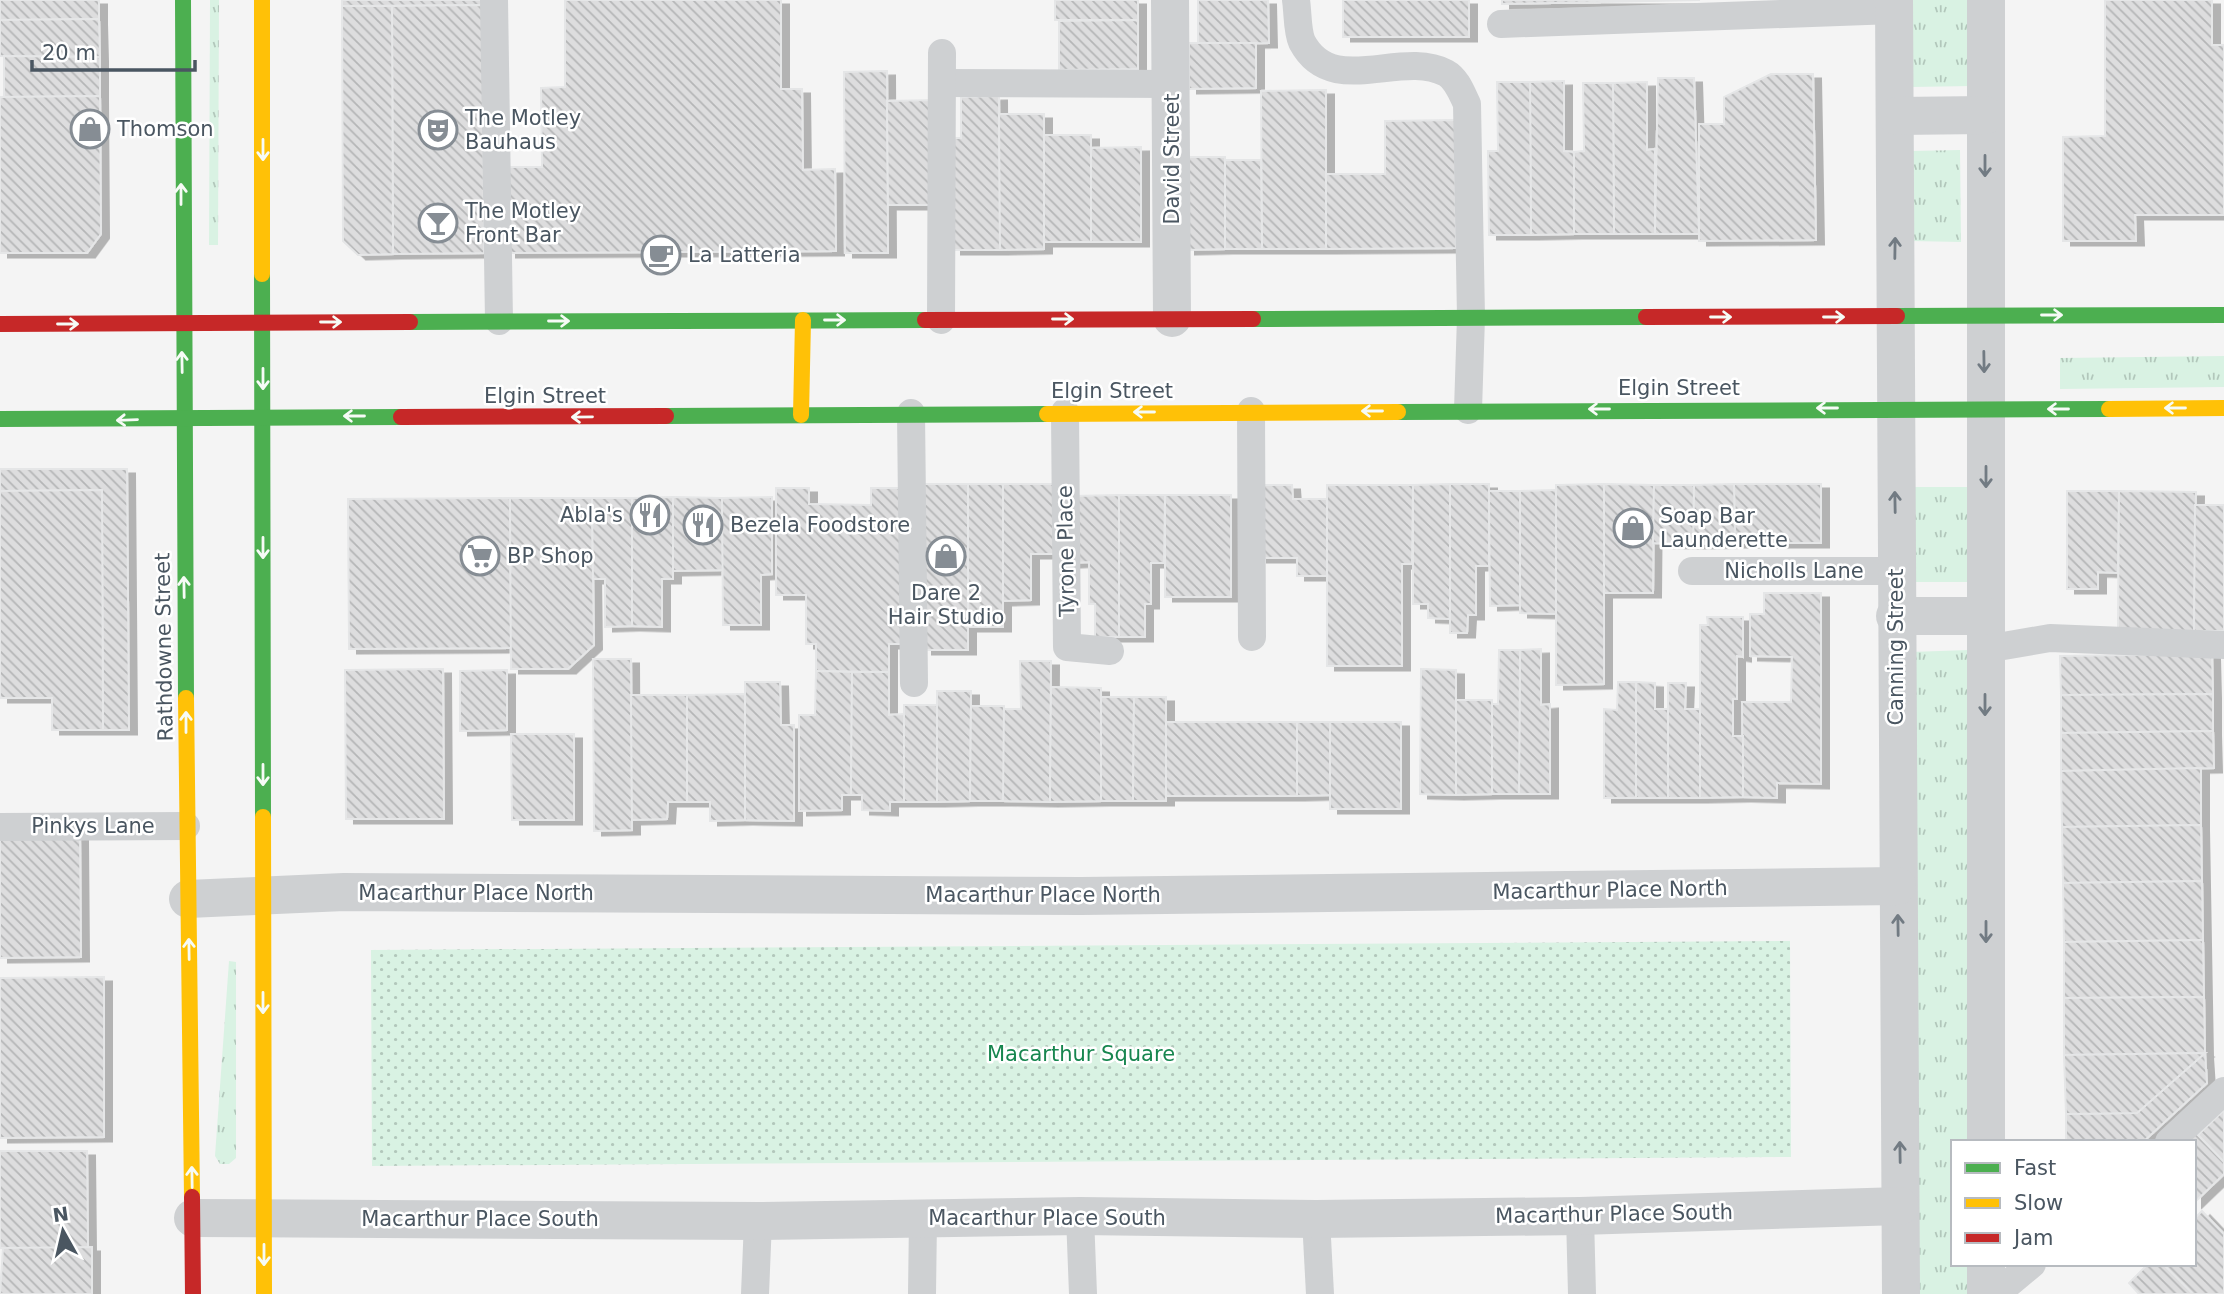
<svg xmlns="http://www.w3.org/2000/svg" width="2224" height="1294" viewBox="0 0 2224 1294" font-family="'DejaVu Sans',sans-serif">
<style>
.grass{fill:url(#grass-tufts)}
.park{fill:url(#park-dots)}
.building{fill:url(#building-back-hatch);stroke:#e5e6e7;stroke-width:2;filter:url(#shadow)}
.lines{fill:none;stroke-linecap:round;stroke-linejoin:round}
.lane{stroke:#ced0d2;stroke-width:28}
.street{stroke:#ced0d2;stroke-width:38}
.fast{stroke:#4caf50;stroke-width:16}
.slow{stroke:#ffc107;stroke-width:16}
.jam{stroke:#c62828;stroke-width:16}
.oneway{stroke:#f6fbf6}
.oneway2{stroke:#727b83}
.labels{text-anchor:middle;stroke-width:5;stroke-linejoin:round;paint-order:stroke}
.poi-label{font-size:21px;fill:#4a5661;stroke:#fff;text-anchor:start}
.street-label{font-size:21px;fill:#4a5661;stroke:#fff}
.park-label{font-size:21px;fill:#17864f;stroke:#fff}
</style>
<defs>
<pattern id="grass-tufts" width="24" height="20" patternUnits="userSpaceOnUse" patternTransform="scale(1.75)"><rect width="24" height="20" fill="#d9f2e3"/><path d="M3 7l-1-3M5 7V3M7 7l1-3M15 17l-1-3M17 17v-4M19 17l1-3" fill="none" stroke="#b2c7bb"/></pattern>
<pattern id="park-dots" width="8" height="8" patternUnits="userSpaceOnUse" patternTransform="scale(1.75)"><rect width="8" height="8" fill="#d9f2e3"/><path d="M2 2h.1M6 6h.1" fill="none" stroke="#b2c7bb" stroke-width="1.8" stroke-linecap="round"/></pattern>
<pattern id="building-back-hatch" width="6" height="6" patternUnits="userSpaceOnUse" patternTransform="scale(1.75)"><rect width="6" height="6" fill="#ddddde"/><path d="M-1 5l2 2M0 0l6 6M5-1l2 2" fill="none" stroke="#b5b6b7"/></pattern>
<filter id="shadow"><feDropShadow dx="8" dy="4.5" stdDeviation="0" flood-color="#0004"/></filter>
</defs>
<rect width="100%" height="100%" fill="#f4f4f4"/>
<g class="grass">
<polygon points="210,0 219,0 218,245 209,245"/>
<polygon points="1910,0 1972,0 1973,86 1911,87"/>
<polygon points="1960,150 1961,242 1911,241 1911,151"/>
<polygon points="2224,356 2224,387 2060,389 2060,358"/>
<polygon points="1910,487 1969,487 1970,582 1910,582"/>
<polygon points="1969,650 1974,1142 1953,1142 1953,1264 1975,1264 1975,1294 1913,1294 1910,652"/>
<polygon points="229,961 236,962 236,1158 229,1164 220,1164 215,1156"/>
</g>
<polygon class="park" points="1790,941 1791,1157 372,1166 371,950"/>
<g class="building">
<polygon points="0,0 99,0 99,19 0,20"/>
<polygon points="342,0 483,0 483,5 342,6"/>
<polygon points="565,0 781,0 781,89 802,89 803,170 835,169 836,251 508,253 508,167 542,167 541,88 565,87"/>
<rect x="1055" y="0" width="83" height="20"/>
<polygon points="1198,0 1268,0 1269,43 1198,44"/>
<rect x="1343" y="0" width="126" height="37"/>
<polygon points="1502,0 1700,0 1502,4"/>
<polygon points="2105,0 2212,0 2212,45 2224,45 2224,215 2135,215 2136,241 2063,241 2063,137 2105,136"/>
<polygon points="483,5 484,253 393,254 392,6"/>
<polygon points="342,6 392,6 393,254 358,255 343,241"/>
<polygon points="99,19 100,57 0,56 0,20"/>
<polygon points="1138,20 1138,69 1059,70 1059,21"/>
<polygon points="1189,43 1256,43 1256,88 1189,89"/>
<polygon points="4,56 100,57 100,96 4,97"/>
<polygon points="887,71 888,253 845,253 844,72"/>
<polygon points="1771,74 1813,74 1816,240 1699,241 1699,124 1724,124 1724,97"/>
<polygon points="1658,78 1694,78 1699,234 1655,234"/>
<polygon points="1564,81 1564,151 1574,152 1574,234 1531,235 1530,82"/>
<polygon points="1497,82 1530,82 1531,235 1489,235 1488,151 1498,151"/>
<polygon points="1647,82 1647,150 1655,149 1655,234 1614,234 1613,83"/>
<polygon points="1583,83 1613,83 1614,234 1574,234 1574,152 1584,151"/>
<polygon points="1326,90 1326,249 1262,249 1261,91"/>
<polygon points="100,96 101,234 87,253 0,253 0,97"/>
<polygon points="999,96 1000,250 953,250 953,138 961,138 961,97"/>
<polygon points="938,100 938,205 888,205 887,101"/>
<polygon points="999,114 1044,114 1044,249 1000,250"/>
<polygon points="1455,120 1456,248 1326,249 1326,174 1385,174 1385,121"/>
<rect x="1044" y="135" width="47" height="107"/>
<polygon points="1141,147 1141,242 1091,242 1091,148"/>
<polygon points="1187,157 1225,157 1225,249 1187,250"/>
<polygon points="1225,160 1261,160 1262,249 1225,249"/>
<polygon points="0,469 127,469 129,730 103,730 102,490 0,491"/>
<rect x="924" y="484" width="44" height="166"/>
<rect x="968" y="484" width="35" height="143"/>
<polygon points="1003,484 1054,484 1054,554 1031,554 1031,600 1003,601"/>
<polygon points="1450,484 1450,619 1428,618 1428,604 1413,604 1413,485"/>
<polygon points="1450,484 1489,484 1489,566 1476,566 1476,615 1468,615 1467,633 1450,633"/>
<polygon points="1604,484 1654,485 1653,593 1604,593"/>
<polygon points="1604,484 1604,684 1556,685 1556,485"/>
<polygon points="1734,484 1821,484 1821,543 1735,543"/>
<polygon points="1734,484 1735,543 1693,544 1694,485"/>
<polygon points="1259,485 1292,485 1293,499 1327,499 1327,576 1297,576 1297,558 1259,558"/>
<polygon points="1327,485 1413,485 1412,564 1402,564 1402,666 1327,666"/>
<polygon points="1654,485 1694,485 1693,544 1653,543"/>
<polygon points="776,488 809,488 809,504 871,505 871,488 904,488 904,644 889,644 889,672 816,671 816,644 806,644 806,595 776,595"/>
<polygon points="102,490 103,730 52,730 52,698 0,698 0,491"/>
<polygon points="1556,490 1556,614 1520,613 1520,491"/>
<polygon points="1489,491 1520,491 1520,605 1490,606"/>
<polygon points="2067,491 2119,491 2118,573 2098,572 2098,589 2067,589"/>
<polygon points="2119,491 2196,492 2194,631 2118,630"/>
<polygon points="1119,495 1119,637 1095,637 1095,604 1089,604 1089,562 1073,563 1073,496"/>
<polygon points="1119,495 1165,495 1164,563 1151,563 1151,604 1145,604 1145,637 1119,637"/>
<rect x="1165" y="495" width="66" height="102"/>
<polygon points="673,497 673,579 662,579 662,627 632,626 632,498"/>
<polygon points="673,497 722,498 723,570 673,571"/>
<polygon points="772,497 772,574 761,575 761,625 723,625 722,498"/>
<polygon points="510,498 511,648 349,649 348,499"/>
<polygon points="510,498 592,498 594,645 568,669 511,669"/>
<polygon points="592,498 632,498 632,626 605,627 605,579 593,579"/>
<polygon points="2195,505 2224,505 2224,631 2194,631"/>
<polygon points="1764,593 1821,593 1821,784 1777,783 1777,798 1743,797 1742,702 1791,702 1792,657 1750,656 1750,614 1764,614"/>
<polygon points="1707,617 1743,617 1743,657 1737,656 1737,699 1733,699 1733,736 1743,736 1743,797 1700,798 1700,625 1708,625"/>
<polygon points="1541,649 1541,705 1550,704 1550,794 1519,794 1520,650"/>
<polygon points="1499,650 1520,650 1519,794 1492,794 1492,704 1498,704"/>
<polygon points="2212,654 2213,694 2061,695 2060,656"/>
<polygon points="593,659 631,659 632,830 594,831"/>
<polygon points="1020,661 1051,661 1050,802 1003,801 1003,709 1021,709"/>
<polygon points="443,669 444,819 346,819 345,670"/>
<polygon points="1421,669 1456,670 1456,795 1420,794"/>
<polygon points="507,670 507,730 460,731 460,671"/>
<polygon points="816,671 852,672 851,795 842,795 842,810 799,811 799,715 815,715"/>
<polygon points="852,672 889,672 889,715 904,714 904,802 890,802 890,811 862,810 862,795 851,795"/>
<polygon points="745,682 780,682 781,725 794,725 794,821 745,820"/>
<polygon points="1618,682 1636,682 1636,798 1604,798 1604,709 1617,710"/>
<polygon points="1636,682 1655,683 1655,709 1668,709 1668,798 1636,798"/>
<polygon points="1668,683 1686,683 1685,709 1700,709 1700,798 1668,798"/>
<polygon points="1051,687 1101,688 1101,801 1050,802"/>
<polygon points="937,691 971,691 970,801 937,802"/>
<polygon points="745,694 745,820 710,821 710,802 687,802 687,695"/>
<polygon points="2213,694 2213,731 2061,733 2061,695"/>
<polygon points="631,695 687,695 687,802 668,802 667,819 632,820"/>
<polygon points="1101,697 1134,697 1133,801 1101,801"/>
<polygon points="1134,697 1166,697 1166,801 1133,801"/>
<polygon points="1456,700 1492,700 1492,794 1456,795"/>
<rect x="904" y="705" width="33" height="97"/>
<polygon points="971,706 1004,706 1003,801 970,801"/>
<rect x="1166" y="722" width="131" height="74"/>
<polygon points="1297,722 1330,722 1330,795 1297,796"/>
<rect x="1330" y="722" width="71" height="87"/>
<polygon points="2213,731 2214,768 2061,771 2061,733"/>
<polygon points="511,734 574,734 574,820 512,820"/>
<polygon points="2201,768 2201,825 2062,827 2061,771"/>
<polygon points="2201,825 2202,881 2063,883 2062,827"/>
<polygon points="0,836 80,836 81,957 0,958"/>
<polygon points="2202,881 2203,940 2064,942 2063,883"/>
<polygon points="2203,940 2204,997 2064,998 2064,942"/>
<polygon points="104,977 104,1137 0,1138 0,978"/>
<polygon points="2204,997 2205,1053 2064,1055 2064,998"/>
<polygon points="2205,1053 2207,1083 2143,1142 2066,1142 2066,1114 2137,1113"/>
<polygon points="2205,1053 2137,1113 2066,1114 2064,1055"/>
<polygon points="2223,1111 2224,1112 2224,1162 2198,1135"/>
<polygon points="2193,1130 2224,1162 2224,1174 2194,1203 2194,1142 2180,1142"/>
<polygon points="0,1151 87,1151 88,1248 0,1248"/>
<polygon points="2202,1211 2224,1234 2224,1294 2193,1294 2163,1264 2194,1264 2194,1219"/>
<polygon points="92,1247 92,1294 0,1294 3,1248"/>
<polygon points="2163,1264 2193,1294 2139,1294 2129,1283 2148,1264"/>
</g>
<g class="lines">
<g class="lane">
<polyline points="494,0 499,321"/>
<path d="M 1296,0 C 1298,13 1297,31 1302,42 C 1332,99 1401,49 1446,73 C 1457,79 1462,94 1467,104 L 1471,317 L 1468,410"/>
<polyline points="1501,24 1894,10"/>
<polyline points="942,83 1171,84"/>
<polyline points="941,320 942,53"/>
<polyline points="1251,411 1252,637"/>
<polyline points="1065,412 1067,647 1110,651"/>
<polyline points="911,413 914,683"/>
<polyline points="1692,571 1895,571"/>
<polyline points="1986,649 2050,638 2224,645"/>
<polyline points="0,827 186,826"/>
<polyline points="2169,1142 2224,1091"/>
<polyline points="1080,1216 1083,1294"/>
<polyline points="1580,1216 1582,1294"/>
<polyline points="1316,1219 1320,1294"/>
<polyline points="755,1294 758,1221"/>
<polyline points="922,1294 923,1219"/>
<polyline points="1996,1294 2032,1264"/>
</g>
<g class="street">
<polyline points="1170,0 1172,318"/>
<polyline points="1894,0 1901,1294"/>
<polyline points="1986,0 1986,1142"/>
<polyline points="1897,116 1985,115"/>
<polyline points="1895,616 1985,616"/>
<polyline points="188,899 344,892 1081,896 1897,886"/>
<polyline points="193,1218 758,1221 1080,1216 1316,1219 1580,1216 1900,1206"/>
<polyline points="1986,1294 1986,1264"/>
</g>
<g class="fast">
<polyline points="183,0 186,698"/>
<polyline points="262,274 263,817"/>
<polyline points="1897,316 2224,315"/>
<polyline points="1253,319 1646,317"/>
<polyline points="410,322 925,320"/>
<polyline points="1398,412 2109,409"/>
<polyline points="666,416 1047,414"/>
<polyline points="0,419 401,417"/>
</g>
<g class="slow">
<polyline points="262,0 262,274"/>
<polyline points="2109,409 2224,408"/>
<polyline points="1047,414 1398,412"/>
<polyline points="801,415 803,320"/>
<polyline points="186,698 192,1197"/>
<polyline points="263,817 264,1294"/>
</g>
<g class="jam">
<polyline points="1646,317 1897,316"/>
<polyline points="925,320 1253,319"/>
<polyline points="0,324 410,322"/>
<polyline points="401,417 666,416"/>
<polyline points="192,1197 193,1294"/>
</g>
</g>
<defs><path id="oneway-shaft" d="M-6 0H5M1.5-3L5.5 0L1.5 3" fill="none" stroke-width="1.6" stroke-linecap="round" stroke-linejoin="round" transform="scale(1.75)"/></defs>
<g class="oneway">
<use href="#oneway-shaft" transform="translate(263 150) rotate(90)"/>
<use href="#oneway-shaft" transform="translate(181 194) rotate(-90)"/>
<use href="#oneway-shaft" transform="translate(2052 315)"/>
<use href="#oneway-shaft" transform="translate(1721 317)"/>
<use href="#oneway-shaft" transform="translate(1834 317)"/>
<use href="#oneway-shaft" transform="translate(1063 319)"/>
<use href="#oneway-shaft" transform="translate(835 320)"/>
<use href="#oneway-shaft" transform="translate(559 321)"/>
<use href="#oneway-shaft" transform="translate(331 322)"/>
<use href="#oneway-shaft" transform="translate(68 324)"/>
<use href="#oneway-shaft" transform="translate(182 362) rotate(-91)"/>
<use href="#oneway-shaft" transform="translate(263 379) rotate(90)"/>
<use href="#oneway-shaft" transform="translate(1827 408) rotate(-180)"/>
<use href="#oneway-shaft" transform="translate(2175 408) rotate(180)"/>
<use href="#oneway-shaft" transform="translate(1599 409) rotate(180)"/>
<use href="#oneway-shaft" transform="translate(2058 409) rotate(180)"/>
<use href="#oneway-shaft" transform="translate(1372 411) rotate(180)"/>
<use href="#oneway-shaft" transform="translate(1144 412) rotate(180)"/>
<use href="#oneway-shaft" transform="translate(354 416) rotate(-180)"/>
<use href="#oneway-shaft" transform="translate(582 417) rotate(179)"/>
<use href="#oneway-shaft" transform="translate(127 420) rotate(178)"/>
<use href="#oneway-shaft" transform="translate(263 548) rotate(90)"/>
<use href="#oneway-shaft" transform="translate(184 587) rotate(-91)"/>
<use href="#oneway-shaft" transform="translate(186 722) rotate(-90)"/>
<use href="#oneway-shaft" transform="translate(263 775) rotate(90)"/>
<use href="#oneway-shaft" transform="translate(189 949) rotate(-91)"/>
<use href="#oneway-shaft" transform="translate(263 1003) rotate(90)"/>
<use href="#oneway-shaft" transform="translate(192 1177) rotate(-91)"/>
<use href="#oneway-shaft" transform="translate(264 1255) rotate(90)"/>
</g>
<g class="oneway2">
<use href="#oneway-shaft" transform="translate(1985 166) rotate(90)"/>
<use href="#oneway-shaft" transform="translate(1895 248) rotate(-89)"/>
<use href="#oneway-shaft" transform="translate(1984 362) rotate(89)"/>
<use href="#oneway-shaft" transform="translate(1986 477) rotate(90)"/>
<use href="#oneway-shaft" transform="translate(1895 502) rotate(-91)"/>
<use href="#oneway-shaft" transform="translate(1985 705) rotate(90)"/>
<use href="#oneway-shaft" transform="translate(1898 925) rotate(-91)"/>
<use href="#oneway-shaft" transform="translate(1986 932) rotate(90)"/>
<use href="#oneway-shaft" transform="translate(1900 1152) rotate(-91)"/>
</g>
<defs>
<symbol id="shop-ring" viewBox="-11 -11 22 22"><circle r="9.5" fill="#fff" stroke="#868d94" stroke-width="1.5"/><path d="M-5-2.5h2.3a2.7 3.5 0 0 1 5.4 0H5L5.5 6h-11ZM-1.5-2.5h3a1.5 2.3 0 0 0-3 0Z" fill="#868d94"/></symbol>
<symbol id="theatre-ring" viewBox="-11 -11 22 22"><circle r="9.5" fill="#fff" stroke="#868d94" stroke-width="1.5"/><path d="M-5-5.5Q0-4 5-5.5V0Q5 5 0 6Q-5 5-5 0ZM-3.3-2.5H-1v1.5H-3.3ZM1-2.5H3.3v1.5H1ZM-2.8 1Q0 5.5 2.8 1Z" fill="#868d94"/></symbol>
<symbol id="bar-ring" viewBox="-11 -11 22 22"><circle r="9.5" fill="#fff" stroke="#868d94" stroke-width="1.5"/><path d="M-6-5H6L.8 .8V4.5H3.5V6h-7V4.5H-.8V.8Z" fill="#868d94"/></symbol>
<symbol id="cafe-ring" viewBox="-11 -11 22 22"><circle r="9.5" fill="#fff" stroke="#868d94" stroke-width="1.5"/><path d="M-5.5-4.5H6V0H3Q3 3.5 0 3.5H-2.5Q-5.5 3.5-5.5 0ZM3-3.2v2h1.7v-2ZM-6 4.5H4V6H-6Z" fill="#868d94"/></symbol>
<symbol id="restaurant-ring" viewBox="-11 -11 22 22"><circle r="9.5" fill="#fff" stroke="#868d94" stroke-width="1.5"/><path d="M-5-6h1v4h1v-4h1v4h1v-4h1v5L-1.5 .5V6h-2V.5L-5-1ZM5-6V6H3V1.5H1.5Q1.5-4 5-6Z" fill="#868d94"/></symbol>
<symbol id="supermarket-ring" viewBox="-11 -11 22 22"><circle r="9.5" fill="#fff" stroke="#868d94" stroke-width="1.5"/><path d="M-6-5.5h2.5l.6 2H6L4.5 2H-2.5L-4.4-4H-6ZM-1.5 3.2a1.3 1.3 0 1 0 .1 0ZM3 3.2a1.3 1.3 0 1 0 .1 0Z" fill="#868d94"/></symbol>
</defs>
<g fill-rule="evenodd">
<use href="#shop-ring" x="68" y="107" width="44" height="44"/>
<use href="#theatre-ring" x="416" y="108" width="44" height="44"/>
<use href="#bar-ring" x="416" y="201" width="44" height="44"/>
<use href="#cafe-ring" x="639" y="233" width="44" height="44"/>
<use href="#restaurant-ring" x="628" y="493" width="44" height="44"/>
<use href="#restaurant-ring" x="681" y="503" width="44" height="44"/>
<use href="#shop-ring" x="1611" y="506" width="44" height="44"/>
<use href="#supermarket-ring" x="458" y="534" width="44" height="44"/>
<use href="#shop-ring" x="924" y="534" width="44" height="44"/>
</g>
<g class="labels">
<g class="poi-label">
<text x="465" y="125">The Motley<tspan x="465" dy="24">Bauhaus</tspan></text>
<text x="117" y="136">Thomson</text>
<text x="465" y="218">The Motley<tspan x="465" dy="24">Front Bar</tspan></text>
<text x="688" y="262">La Latteria</text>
<text x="623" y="522" text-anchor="end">Abla's</text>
<text x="1660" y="523">Soap Bar<tspan x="1660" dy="24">Launderette</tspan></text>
<text x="730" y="532">Bezela Foodstore</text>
<text x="507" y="563">BP Shop</text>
<text x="946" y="600" text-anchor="middle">Dare 2<tspan x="946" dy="24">Hair Studio</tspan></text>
</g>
<g class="street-label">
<text transform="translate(1172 159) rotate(-90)" y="7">David Street</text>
<text x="1679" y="395">Elgin Street</text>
<text x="1112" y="398">Elgin Street</text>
<text x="545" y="403">Elgin Street</text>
<text transform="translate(1066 551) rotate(-91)" y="7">Tyrone Place</text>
<text x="1794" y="578">Nicholls Lane</text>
<text transform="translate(164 647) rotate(-91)" y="7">Rathdowne Street</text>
<text transform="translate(1896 647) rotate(-90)" y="7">Canning Street</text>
<text x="93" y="833">Pinkys Lane</text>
<text transform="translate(1610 890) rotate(-1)" y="7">Macarthur Place North</text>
<text x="476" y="900">Macarthur Place North</text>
<text x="1043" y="902">Macarthur Place North</text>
<text transform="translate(1614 1214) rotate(-1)" y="7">Macarthur Place South</text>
<text x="1047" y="1225">Macarthur Place South</text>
<text x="480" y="1226">Macarthur Place South</text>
</g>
<g class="park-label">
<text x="1081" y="1061">Macarthur Square</text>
</g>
</g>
<rect x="1951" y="1140" width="245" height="126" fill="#ffffff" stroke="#b7bbc0" stroke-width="2"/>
<rect x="1965" y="1163" width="35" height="10" fill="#4caf50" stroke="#b7bbc0" stroke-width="2"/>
<text x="2014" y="1175" font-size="21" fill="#4a5661">Fast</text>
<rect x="1965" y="1198" width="35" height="10" fill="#ffc107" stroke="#b7bbc0" stroke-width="2"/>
<text x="2014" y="1210" font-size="21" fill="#4a5661">Slow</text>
<rect x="1965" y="1233" width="35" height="10" fill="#c62828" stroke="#b7bbc0" stroke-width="2"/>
<text x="2014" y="1245" font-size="21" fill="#4a5661">Jam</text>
<g transform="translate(63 1231) rotate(352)" stroke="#ffffff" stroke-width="5" paint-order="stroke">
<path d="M0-5L12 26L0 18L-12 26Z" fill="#4a5661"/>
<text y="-10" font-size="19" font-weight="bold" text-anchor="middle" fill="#4a5661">N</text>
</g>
<path d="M32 60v10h163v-10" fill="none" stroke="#4a5661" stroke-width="3.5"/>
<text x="42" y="60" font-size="21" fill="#4a5661" stroke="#ffffff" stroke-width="5" paint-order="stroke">20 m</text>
</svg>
